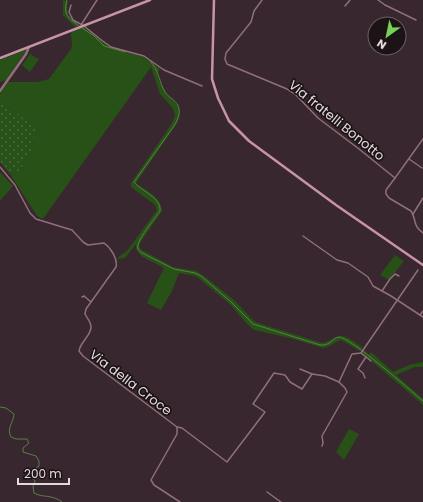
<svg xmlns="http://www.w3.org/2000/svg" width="423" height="502" viewBox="0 0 423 502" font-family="Poppins,sans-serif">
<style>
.grass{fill:#285117}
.park{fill:url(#park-dots)}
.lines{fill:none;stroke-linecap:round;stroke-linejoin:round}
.stream{stroke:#568245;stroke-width:1}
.minor{stroke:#906e7a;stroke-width:1.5}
.tertiary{stroke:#906e7a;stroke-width:2.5}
.secondary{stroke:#c893a6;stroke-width:2.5}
.labels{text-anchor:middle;stroke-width:3.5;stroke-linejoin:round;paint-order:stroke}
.street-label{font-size:13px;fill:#e5d9dd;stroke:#1b1315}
</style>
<defs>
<pattern id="park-dots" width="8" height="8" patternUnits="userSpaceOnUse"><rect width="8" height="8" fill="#285117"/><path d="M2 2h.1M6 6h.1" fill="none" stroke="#476938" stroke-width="1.8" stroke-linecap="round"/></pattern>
</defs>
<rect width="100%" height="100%" fill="#38272e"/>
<g class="grass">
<path d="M 63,0 L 68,1 C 65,14 69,17 79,25 L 75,27 L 63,15 Z"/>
<path d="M 83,27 L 111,48 L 144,57 L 160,69 L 157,74 C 159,80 161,86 165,91 C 173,104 186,105 177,123 L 136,183 C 146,191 162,197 162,211 L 140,243 L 139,247 L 142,250 L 173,267 L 196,271 L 204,276 L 234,300 L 255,322 L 322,343 C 328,342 331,339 336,337 C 345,333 356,343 363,348 L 360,351 L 341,340 C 334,342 330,347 323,348 L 290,338 L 254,330 L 246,323 L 231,305 L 196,276 L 179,273 L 172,291 L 161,310 L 147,303 L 164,268 L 141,256 L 136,249 L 136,244 L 125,258 L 118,259 L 118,257 L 127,251 L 157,210 L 155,205 L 131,187 L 131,183 L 162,138 L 172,123 L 175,115 L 172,107 L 160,94 L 151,67 L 43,219 L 37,216 L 10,174 L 23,171 L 22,163 L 33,151 L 30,144 L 39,130 L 38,127 L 0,102 L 0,94 L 8,82 L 38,82 L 49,79 L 71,49 L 72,45 L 71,32 Z"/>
<polygon points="27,49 6,80 0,82 0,60"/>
<polygon points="30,54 39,59 30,72 22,65"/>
<polygon points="0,172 13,186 0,201"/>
<polygon points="395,255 404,261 389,280 380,275"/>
<polygon points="364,350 369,355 371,352 393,372 409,365 423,362 423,367 415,367 396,375 423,399 423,406 421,403 362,353"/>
<polygon points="349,429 359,434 344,460 336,452"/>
</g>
<polygon class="park" points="0,102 38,127 39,130 30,144 33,151 22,163 23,171 10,174 0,162"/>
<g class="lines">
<g class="stream">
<path d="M 67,0 C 63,15 68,18 79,26"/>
<polyline points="82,28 93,35 104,46 125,52"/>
<path d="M 150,61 C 159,70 159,82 165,92 C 169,98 178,101 179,109 C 180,115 177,121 174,126 L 134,182 C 142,192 161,197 160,211 C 155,218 136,241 138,248 C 138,250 140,252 142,253 L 174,269 L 195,273 L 201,276 L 230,301 L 253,324 L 320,345 C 331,346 332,338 339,337 C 350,337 411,391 423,401"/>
<path d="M 0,407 L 6,408 L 14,414 C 14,422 6,428 11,437 L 16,439 L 27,439 L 29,443 L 23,448 L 23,452 L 36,456 L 39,461 L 39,466 L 32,471 L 30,474 L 35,481 L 33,487 L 34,493 C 42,498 52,494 62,502"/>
</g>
<g class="minor">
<path d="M 262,0 L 254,11 L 251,22 L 226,53 L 225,59 L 227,64 L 287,89 L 296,95 L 318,118 L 359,149 L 395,178 L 386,190 L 386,194 L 389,198 L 411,211 C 417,220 412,225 423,233"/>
<polyline points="378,0 385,5 416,20"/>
<polyline points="71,5 69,12 73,20 84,26 100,39 111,47 144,56 164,70 202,86"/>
<polyline points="345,6 350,0"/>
<polyline points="81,25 97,0"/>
<polyline points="409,159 422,168"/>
<path d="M 0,167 L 15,185 L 30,213 L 36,219 L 72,230 L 83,242 L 88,245 L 104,243 C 111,248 118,259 116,267 L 86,309 L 85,314 C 87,318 91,322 91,327 C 91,336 80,342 79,351 L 83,356 L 177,427 L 177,434 L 151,480 L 154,485 L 180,502"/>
<polyline points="395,178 423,139"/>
<polyline points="413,214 423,198"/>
<polyline points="303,236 337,260 348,263 368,277 373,286 391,296 423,317"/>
<polyline points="382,291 390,279 395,274 399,276"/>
<polyline points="82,297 84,296 91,302"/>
<polyline points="420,315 423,311"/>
<polyline points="361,353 371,361"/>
<polyline points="300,369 312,374"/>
<polyline points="365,378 363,373 358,369 366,357"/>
<polyline points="177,427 182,428 227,462 265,412 253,404 274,373 285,375 290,382 302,389 312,374 325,376 339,382 352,354 361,353 418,270"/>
<polyline points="322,446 323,443 322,436 347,392 345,388 339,382"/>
<polyline points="267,492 281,502"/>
</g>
<polyline class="tertiary" points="0,91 26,54 29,47"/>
<g class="secondary">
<polyline points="214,0 212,79 218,98 229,121 249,141 336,205 423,265"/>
<polyline points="0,58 150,0"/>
</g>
</g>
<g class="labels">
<g class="street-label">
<text transform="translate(337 120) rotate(39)" y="5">Via fratelli Bonotto</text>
<text transform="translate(131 382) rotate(37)" y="5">Via della Croce</text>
</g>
</g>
<g transform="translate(387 36) rotate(213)"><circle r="19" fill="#1b1315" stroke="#6c6265"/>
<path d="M0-3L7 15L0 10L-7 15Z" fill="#7ad157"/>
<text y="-6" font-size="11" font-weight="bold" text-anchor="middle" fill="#e5d9dd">N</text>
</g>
<path d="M18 478v6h51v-6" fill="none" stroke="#e5d9dd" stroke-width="2"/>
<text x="24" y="478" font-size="12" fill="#e5d9dd" stroke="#1b1315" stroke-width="3" paint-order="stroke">200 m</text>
</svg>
